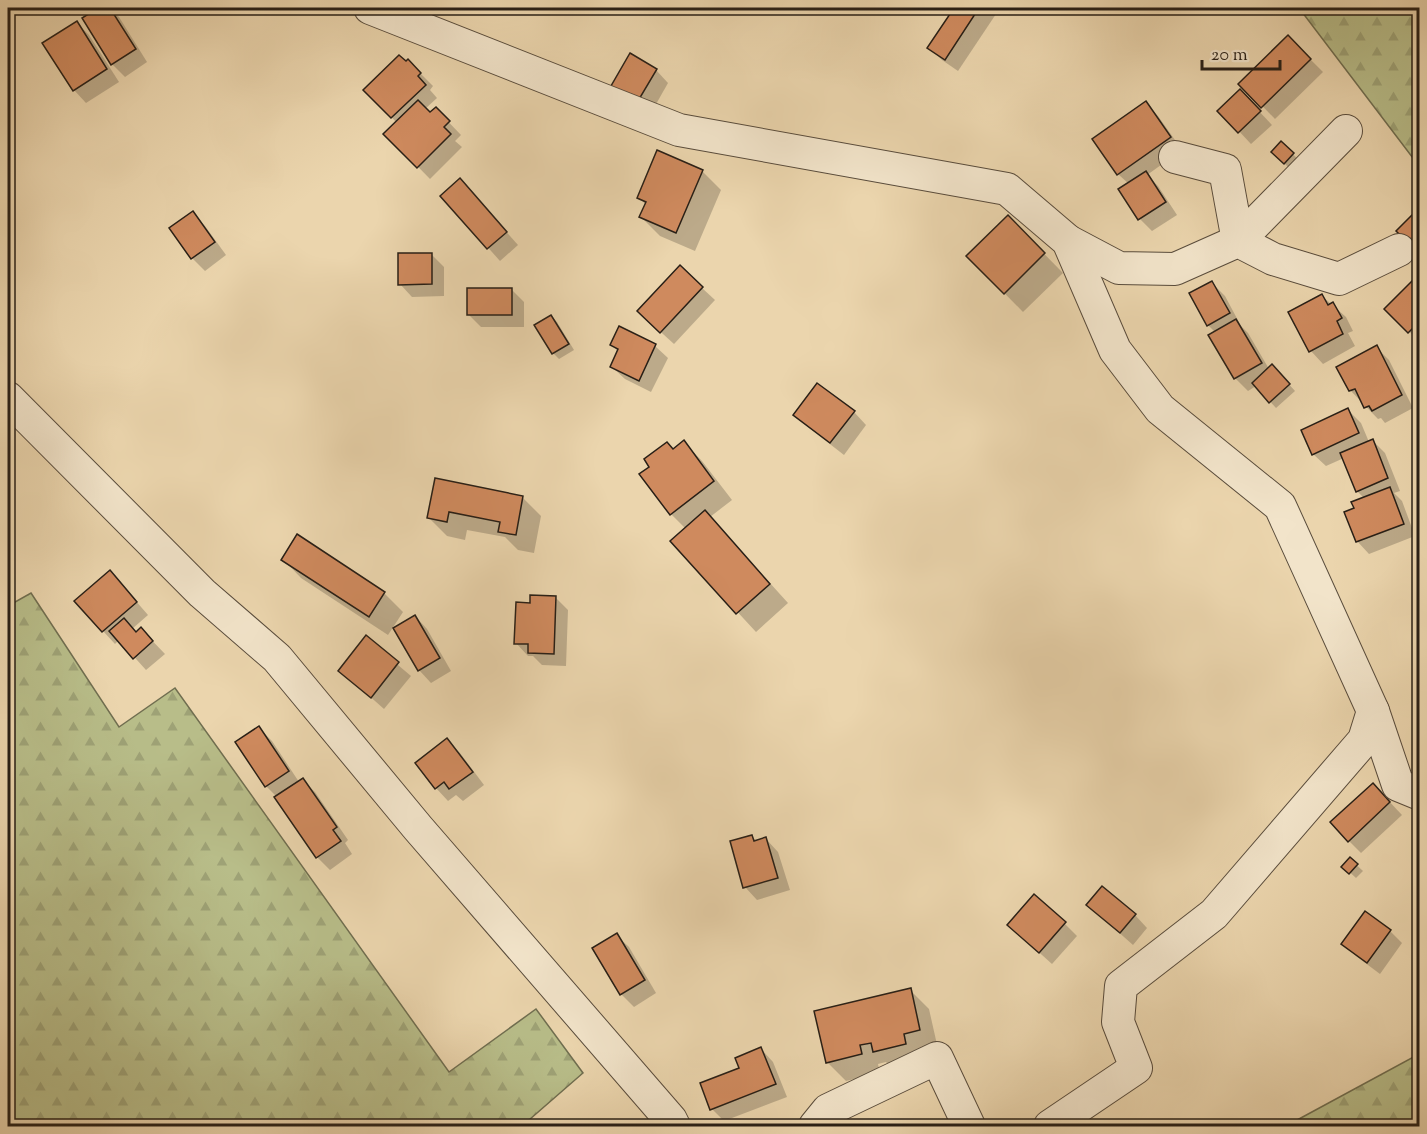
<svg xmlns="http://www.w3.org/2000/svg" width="1427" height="1134" viewBox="0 0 1427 1134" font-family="'Sorts Mill Goudy',serif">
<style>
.forest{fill:url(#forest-firs);stroke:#706e50;stroke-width:1.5}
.shadow{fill:#0003}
.building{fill:#cf8a5e;stroke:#281f16;stroke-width:1.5}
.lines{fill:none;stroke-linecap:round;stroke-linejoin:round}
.minor-casing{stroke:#594c3c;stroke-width:34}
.minor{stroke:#f2e4ca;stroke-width:32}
</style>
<defs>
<pattern id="forest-firs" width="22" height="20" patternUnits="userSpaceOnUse" patternTransform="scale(1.5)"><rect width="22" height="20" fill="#b8bd89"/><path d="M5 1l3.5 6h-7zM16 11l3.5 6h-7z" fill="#9ea276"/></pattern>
</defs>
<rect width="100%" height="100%" fill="#ebd5ad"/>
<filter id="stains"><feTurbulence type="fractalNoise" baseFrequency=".00333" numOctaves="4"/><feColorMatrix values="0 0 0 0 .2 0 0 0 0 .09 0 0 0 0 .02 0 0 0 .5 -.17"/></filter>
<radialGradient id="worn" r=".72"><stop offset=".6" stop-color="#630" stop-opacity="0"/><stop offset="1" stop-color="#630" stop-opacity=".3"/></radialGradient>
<g class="forest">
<polygon points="1299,8 1419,8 1419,166"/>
<polygon points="31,593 119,727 175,688 449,1072 536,1009 583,1073 522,1126 8,1126 8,606"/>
<polygon points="1419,1054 1419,1126 1286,1126"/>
</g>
<g class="shadow">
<polygon points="101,8 109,8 119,17 147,62 125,77 112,64 84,19"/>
<polygon points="956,8 1000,8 958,71 942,60 929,48"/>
<polygon points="77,23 89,35 119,82 86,103 74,90 44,43"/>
<polygon points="1288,37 1323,72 1275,119 1241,84"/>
<polygon points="408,61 433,86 430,90 437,98 425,109 430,114 436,109 461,135 455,141 462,147 430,179 386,134 397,123 366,90"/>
<polygon points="656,70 668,83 651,113 626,98"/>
<polygon points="1240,91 1272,125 1251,144 1220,111"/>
<polygon points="1146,103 1158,116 1182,150 1147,175 1158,186 1177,215 1152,231 1140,219 1129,184 1118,174"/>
<polygon points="1281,143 1299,160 1290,169 1273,152"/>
<polygon points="702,171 721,190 695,251 660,236 641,217 646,205 639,197"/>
<polygon points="472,193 518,245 500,261 442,196"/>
<polygon points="193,213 205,226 226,255 205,271 192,258 171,228"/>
<polygon points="1008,217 1063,273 1023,312 968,256"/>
<polygon points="431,254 444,267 444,296 412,297 400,284"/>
<polygon points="1420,275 1420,342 1386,309"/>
<polygon points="1212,283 1225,296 1241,326 1248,333 1269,369 1278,372 1295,391 1276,408 1256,386 1248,391 1235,378 1210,335 1215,332 1208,325"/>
<polygon points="702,288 715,300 674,344 652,324"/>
<polygon points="511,289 524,302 524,327 481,327 468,314"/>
<polygon points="1322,296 1346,317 1353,331 1348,333 1355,346 1323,364 1311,351"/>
<polygon points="551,316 557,322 574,350 559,359 553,353 536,325"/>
<polygon points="612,345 655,346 668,358 651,392 625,379 612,367 619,352"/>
<polygon points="1376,347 1389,360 1413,408 1385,423 1381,418 1378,419 1350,390"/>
<polygon points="1348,410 1361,423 1369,442 1373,441 1385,453 1400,491 1394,493 1402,501 1415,536 1369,554 1357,541 1356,509 1364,498 1357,491 1344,458 1326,466 1313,454"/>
<polygon points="854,412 866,425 844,455 808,427 795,414"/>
<polygon points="684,442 702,461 732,500 710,517 788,603 756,632 672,541 686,529 671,514 673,450"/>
<polygon points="436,480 522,497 541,516 534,553 518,550 505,537 467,530 465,540 447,536 428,517"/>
<polygon points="283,559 384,593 403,612 388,635 301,578"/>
<polygon points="122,585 148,615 132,629 136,633 141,629 165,654 146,670 119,640 115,644 103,631"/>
<polygon points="556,598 568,610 566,666 542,665 533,656 528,656 516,643 531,604"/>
<polygon points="415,616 427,629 451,671 431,683 419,670"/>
<polygon points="366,638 411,676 384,709 340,670"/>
<polygon points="259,728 272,741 299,782 302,780 315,792 348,840 345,843 352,854 330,870 317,857 277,797 266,786"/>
<polygon points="447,740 460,753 484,785 463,801 456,795 448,801 436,788"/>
<polygon points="1385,797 1402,815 1361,853 1349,841"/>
<polygon points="752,836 757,842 766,839 778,852 790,890 757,900 745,887"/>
<polygon points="1350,859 1363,871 1356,878 1344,867"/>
<polygon points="1088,905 1135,915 1147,928 1133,945"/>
<polygon points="1064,923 1077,936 1052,964 1022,937"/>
<polygon points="1390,931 1402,943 1380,974 1356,956 1343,943"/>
<polygon points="616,935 629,947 656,993 634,1007 621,994 594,948"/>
<polygon points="910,990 929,1009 938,1049 893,1070 886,1062 878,1064 880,1073 846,1081 827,1062"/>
<polygon points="761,1049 773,1062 787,1097 724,1121 712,1109 741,1068"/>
<polygon points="1206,1124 1208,1126 1194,1126"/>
</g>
<g class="building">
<polygon points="98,8 110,8 136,49 111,65 82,18"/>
<polygon points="954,8 979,8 945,60 927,48"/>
<polygon points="77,21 107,69 73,91 42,43"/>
<polygon points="1288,35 1311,59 1261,108 1238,84"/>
<polygon points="630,53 657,69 638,101 611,86"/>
<polygon points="399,55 406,61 408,59 421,73 418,76 426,85 391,118 363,90"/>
<polygon points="1240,89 1261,111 1238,133 1217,111"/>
<polygon points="418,100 430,112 436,107 450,121 444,127 451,134 417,168 383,134"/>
<polygon points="1146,101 1171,137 1117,175 1092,139"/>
<polygon points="1281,141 1294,153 1284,164 1271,152"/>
<polygon points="657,150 703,170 676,233 639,217 646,202 637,198"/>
<polygon points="1146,171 1166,202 1138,220 1118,189"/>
<polygon points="460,178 507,232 487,249 440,196"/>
<polygon points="193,211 215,242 191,259 169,228"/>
<polygon points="1416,211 1420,214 1420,254 1396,231"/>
<polygon points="1008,215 1045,253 1004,294 966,256"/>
<polygon points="398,253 432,253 432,284 398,285"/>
<polygon points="680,265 703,287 660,333 637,311"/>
<polygon points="1420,273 1420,321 1408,333 1384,309"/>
<polygon points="1212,281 1230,313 1207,326 1189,293"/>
<rect x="467" y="288" width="45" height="27"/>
<polygon points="1322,294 1328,305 1333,302 1342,318 1337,321 1343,334 1309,352 1288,312"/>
<polygon points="551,315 569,344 552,354 534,325"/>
<polygon points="1236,319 1262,363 1234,379 1208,335"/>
<polygon points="619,326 656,344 639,381 610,367 618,349 610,345"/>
<polygon points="1377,345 1402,395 1372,411 1369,406 1364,408 1355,389 1349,391 1336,367"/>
<polygon points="1272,364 1290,384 1269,403 1252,383"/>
<polygon points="817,383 855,411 830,443 793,415"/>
<polygon points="1348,408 1359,433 1312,455 1301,430"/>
<polygon points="1373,439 1388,478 1356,492 1340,453"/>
<polygon points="684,440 714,481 670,515 639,474 649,467 644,459 667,442 673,449"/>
<polygon points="435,478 523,496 516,535 498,532 500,522 449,512 447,522 427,518"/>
<polygon points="1390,487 1404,524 1356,542 1344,512 1354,508 1351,502"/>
<polygon points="705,510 770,584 736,614 670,541"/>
<polygon points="297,534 385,592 369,617 281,560"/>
<polygon points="110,570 137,602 102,632 74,601"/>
<polygon points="530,595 556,596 554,654 528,653 528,644 514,644 516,602 530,603"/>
<polygon points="415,615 440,658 418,671 393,628"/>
<polygon points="124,618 136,632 141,627 153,641 133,659 109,631"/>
<polygon points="366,635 399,662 371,698 338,671"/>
<polygon points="259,726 289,771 265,787 235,742"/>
<polygon points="447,738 473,772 449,789 444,782 435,789 415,763"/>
<polygon points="303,778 337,827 333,830 341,841 316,858 274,797"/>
<polygon points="1373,783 1390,802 1348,842 1330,822"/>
<polygon points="752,835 754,841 766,837 778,878 743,888 730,841"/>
<polygon points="1350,857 1358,864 1349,874 1341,867"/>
<polygon points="1102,886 1136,914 1120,933 1086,905"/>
<polygon points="1034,894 1066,922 1039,953 1007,925"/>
<polygon points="1365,911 1391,930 1367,963 1341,944"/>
<polygon points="617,933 645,980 620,995 592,948"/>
<polygon points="911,988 920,1030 904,1034 906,1044 873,1052 871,1043 860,1045 862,1054 826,1063 814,1011"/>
<polygon points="761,1047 776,1084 710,1110 700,1083 739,1068 735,1058"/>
</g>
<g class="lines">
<defs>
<g id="minor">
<polyline points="370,8 679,130 1007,189 1068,241 1115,350 1160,409 1280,506 1373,711 1364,740 1214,914 1121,986 1118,1022 1136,1068 1050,1126"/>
<polyline points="1175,157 1225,170 1238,241 1346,131"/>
<polyline points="1068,241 1119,268 1175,269 1238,241 1273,259 1339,279 1399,250"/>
<polyline points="8,398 202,593 277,658 418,828 671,1120 674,1126"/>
<polyline points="1373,711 1398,785 1420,794"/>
<polyline points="815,1126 828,1110 937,1058 969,1126"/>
</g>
</defs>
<use href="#minor" class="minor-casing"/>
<use href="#minor" class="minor"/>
</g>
<rect width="1427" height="1134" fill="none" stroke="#ebd5ad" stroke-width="30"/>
<rect x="9" y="9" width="1409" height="1116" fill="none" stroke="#281f16" stroke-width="3"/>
<rect x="15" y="15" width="1397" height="1104" fill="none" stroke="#281f16" stroke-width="1.5"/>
<path d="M1202 60v9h78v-9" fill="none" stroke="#281f16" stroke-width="3"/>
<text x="1211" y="60" font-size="18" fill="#281f16" stroke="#f2e4ca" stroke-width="4.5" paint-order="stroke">20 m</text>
<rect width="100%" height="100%" filter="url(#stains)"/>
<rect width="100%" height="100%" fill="url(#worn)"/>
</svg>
